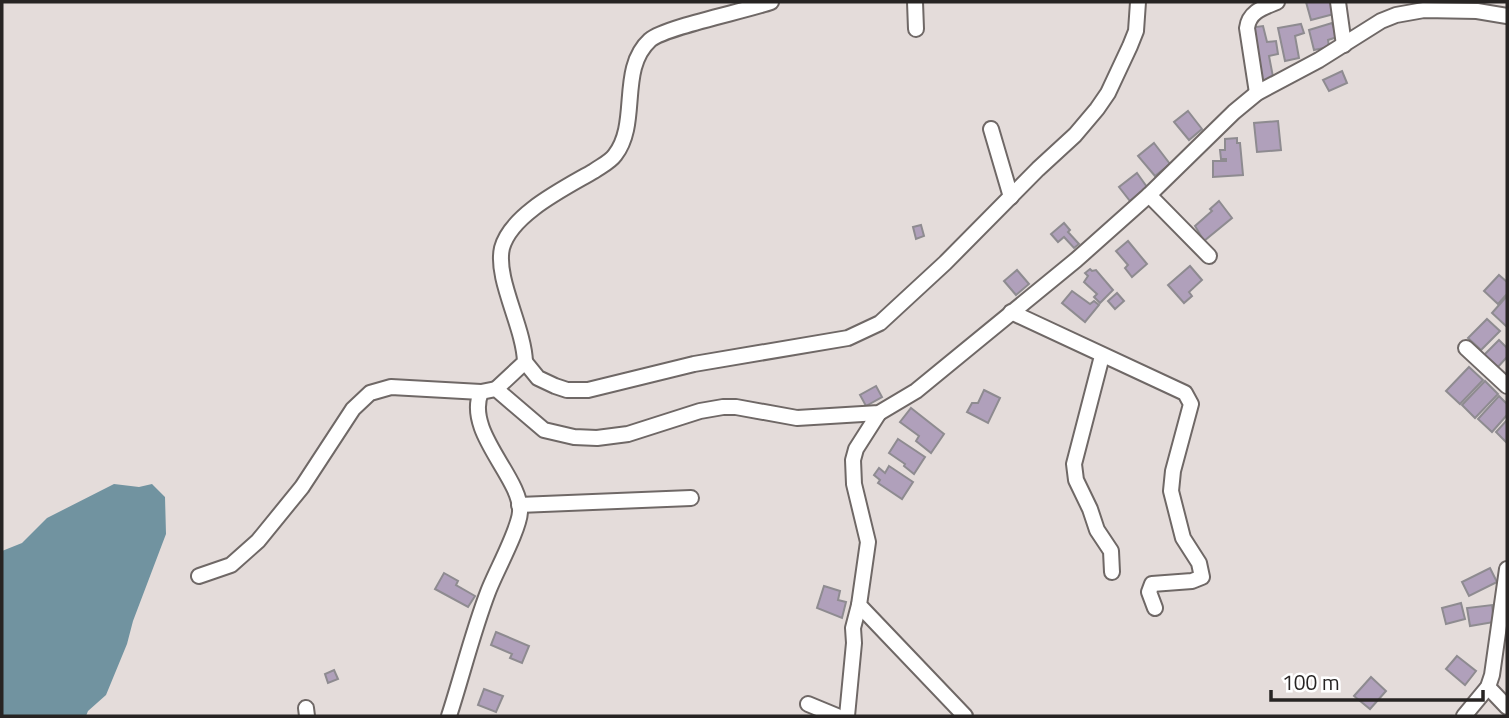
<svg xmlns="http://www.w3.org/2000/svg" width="1509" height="718" viewBox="0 0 1509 718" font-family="'Titillium Web',sans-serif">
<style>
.water{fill:#7193a0}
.building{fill:#b0a0bb;stroke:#8e8b90;stroke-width:2}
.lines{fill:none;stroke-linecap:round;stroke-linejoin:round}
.minor-casing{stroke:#6f6866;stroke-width:18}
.minor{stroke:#fff;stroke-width:14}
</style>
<rect width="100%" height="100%" fill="#e4dcda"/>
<polygon class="water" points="114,484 139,487 152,484 165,497 166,534 133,621 127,644 106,695 88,711 86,716 2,716 2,551 22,543 47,518"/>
<g class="building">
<polygon points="1306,2 1331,2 1334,14 1311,20"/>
<polygon points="1332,23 1337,37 1328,40 1329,47 1314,50 1309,30"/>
<polygon points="1301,24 1304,33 1295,36 1299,58 1285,61 1278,28"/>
<polygon points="1263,26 1267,42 1276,41 1278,54 1269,56 1274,82 1259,85 1248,28"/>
<polygon points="1342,71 1347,83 1329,91 1323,80"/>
<polygon points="1188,111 1202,129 1189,140 1174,122"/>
<polygon points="1278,121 1281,150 1257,152 1254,123"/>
<polygon points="1237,138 1237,143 1240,143 1243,175 1213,177 1213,161 1226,161 1226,159 1221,159 1220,150 1225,150 1225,139"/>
<polygon points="1154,143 1170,164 1155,176 1138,156"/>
<polygon points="1137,173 1147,187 1130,201 1119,187"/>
<polygon points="1219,201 1232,218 1204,241 1195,226 1212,211 1210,209"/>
<polygon points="1064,223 1070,230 1068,232 1079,244 1074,248 1064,237 1058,242 1051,234"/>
<polygon points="921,225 924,236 916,239 913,227"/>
<polygon points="1128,241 1147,264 1132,277 1125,268 1128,265 1116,251"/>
<polygon points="1190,266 1202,280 1189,292 1192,296 1184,303 1168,285"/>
<polygon points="1090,269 1092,271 1096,270 1113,290 1100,303 1094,297 1097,294 1084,282 1088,276 1085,273"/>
<polygon points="1017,270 1029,284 1016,295 1004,281"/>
<polygon points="1499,275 1507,282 1507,294 1498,304 1484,291"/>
<polygon points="1072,291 1090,304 1094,301 1099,305 1085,322 1062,303"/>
<polygon points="1117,293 1124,301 1115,309 1108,301"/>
<polygon points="1507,296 1507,327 1492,313"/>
<polygon points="1487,319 1500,331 1481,350 1468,338"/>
<polygon points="1499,340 1507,348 1507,357 1496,369 1483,356"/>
<polygon points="1469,367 1483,380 1460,404 1446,391"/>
<polygon points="1485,381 1498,394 1475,418 1462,405"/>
<polygon points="876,386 882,397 866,406 860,395"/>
<polygon points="984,390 1000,398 988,423 967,412 972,403 978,403"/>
<polygon points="1499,396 1507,404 1507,415 1492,432 1478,419"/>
<polygon points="911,408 944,434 931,453 916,441 919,436 900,422"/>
<polygon points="1507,420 1507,443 1496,432"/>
<polygon points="898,439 925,457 914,474 904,466 905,464 889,453"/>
<polygon points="889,466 913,482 902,499 878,483 880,480 874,475 879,468 885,473"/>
<polygon points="1490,568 1497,582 1469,596 1462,582"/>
<polygon points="444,573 458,581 456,585 475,596 468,607 435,589"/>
<polygon points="824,586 840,591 838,600 846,602 842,618 817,608"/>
<polygon points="1461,603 1465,619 1446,624 1442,608"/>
<polygon points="1492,605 1494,622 1470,626 1467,608"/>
<polygon points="496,632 529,646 522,663 510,658 512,654 491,645"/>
<polygon points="1457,656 1476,671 1465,685 1446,669"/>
<polygon points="334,670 338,679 328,683 325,674"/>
<polygon points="1371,677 1386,691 1370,709 1354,696"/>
<polygon points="484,689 503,696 496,712 478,705"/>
</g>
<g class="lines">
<defs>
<g id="minor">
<polyline points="915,2 916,29"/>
<polyline points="1338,2 1344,45"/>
<path d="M 1257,93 L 1247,28 C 1249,12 1262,8 1277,2"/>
<polyline points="991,129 1011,197"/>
<polyline points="1149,195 1209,256"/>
<polyline points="1011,312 1185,393 1191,404 1173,471 1171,491 1183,538 1199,563 1202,577 1192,581 1152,584 1149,592 1155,608"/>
<polyline points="1466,348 1507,386"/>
<polyline points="1102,356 1074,464 1076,480 1090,509 1097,530 1111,551 1112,572"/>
<polyline points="525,362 538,378 555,386 567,390 588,390 694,364 848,338 880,323 945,263 1038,169 1075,135 1097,109 1108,93 1130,46 1136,31 1138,2"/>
<path d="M 496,389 L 525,362 C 524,327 495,279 502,248 C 511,214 565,188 594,171 C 601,166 610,162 615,155 C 640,123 618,69 650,40 C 665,27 746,11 771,2"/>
<polyline points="879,413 856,449 853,460 854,484 868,542 859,605 965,716"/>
<polyline points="519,505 691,498"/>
<polyline points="199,576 231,565 258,541 302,487 353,409 370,393 391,387 481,392"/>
<polyline points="1488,687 1507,707"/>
<polyline points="808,704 837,716"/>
<polyline points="306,708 307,716"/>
<path d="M 449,716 C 462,676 473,631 488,592 C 495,573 519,530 520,512 C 522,478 464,432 481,392 L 496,389 L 544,430 L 574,437 L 597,438 L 628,434 L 700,411 L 723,407 L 736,407 L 797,418 L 879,413 L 916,391 L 1076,260 L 1149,195 L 1234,112 L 1257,93 L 1319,60 L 1381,21 L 1396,15 L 1424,10 L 1477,11 L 1507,16"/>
<polyline points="847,716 854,643 853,628 859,605"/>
<polyline points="1464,716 1488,687 1492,675 1507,569"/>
</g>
</defs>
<use href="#minor" class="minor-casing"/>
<use href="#minor" class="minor"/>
</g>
<rect width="1509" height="718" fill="none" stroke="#272423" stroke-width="7"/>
<path d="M1271 690v10h212v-10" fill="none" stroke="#272423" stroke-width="3.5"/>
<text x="1282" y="690" font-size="21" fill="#272423" stroke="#ffffff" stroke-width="5" paint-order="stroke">100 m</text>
</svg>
